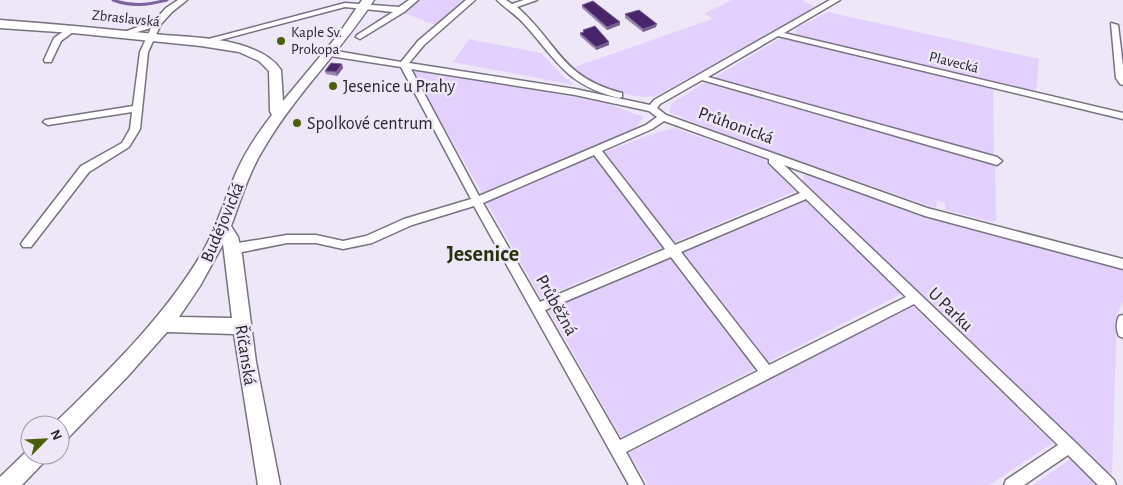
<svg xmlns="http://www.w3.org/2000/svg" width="1123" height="485" viewBox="0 0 1123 485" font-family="'Alegreya Sans',sans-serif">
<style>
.green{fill:#e3d1fd}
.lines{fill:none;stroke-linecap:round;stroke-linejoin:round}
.stream{stroke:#7c639c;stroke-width:3}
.street-casing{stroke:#787281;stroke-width:3}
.secondary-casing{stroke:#787281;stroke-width:3}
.street{fill:#fff;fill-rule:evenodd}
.secondary{fill:#fff;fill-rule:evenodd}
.wall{fill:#9a86b1}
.shaded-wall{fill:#7a5f95}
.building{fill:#48256b;stroke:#7a5f95}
.poi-dot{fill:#4a5f07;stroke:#ede7f7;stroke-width:2}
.labels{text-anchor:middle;stroke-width:5;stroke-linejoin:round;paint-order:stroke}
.far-street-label{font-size:15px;fill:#29262d;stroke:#ede7f7}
.far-poi-label{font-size:15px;fill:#29262d;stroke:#ede7f7;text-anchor:start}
.poi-label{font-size:18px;fill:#29262d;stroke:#ede7f7;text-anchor:start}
.street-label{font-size:18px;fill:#29262d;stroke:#ede7f7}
.district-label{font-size:22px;font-weight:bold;fill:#27310c;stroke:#ede7f7}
</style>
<rect width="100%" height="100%" fill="#ede7f7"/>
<g class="green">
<polygon points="420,0 468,0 437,26 402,12"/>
<path d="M 732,0 L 802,0 L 815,7 L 656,96 C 632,101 590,83 572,68 L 712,19 L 705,13 Z"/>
<polygon points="828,12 1039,59 1036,91 798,35 795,29"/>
<polygon points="781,38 993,88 994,156 714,78"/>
<polygon points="469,39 541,53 564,77 574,85 453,62"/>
<polygon points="416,68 605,103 644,117 634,129 482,193 412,71"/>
<polygon points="704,83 991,163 995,166 996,221 992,222 945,210 945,203 937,200 936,208 921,203 720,133 669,112 672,103"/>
<polygon points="674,128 764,159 796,191 675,242 605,152 658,132"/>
<polygon points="594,157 663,247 541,298 486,201"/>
<polygon points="805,174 918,215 1123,270 1123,302 1117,313 1112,474 1106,474 801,182"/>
<polygon points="805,200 901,294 768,362 682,252"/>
<polygon points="671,257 755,369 621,437 548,309"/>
<polygon points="912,305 1053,443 989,485 648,485 629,453"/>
<polygon points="1072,458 1099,485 1033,485"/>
</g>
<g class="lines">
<path class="stream" d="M 113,0 C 132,7 147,5 167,0"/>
<defs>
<g id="street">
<polygon points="178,0 187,0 172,12 161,24 148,52 140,129 129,147 89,172 31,247 23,247 21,244 23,241 81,166 122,143 130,129 132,112 48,125 43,122 45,120 133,106 140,52 151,28 123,36 119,34 154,21 166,8"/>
<polygon points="409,0 418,0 404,12 360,39 356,37 357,35 393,12 345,7 201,45 197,42 345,3 399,7"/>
<path d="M 466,0 L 475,0 L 424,45 L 409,63 L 575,89 L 650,105 L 654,100 L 830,0 L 840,0 L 784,33 L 1123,113 L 1123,119 L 778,36 L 708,77 L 997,157 L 1002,161 L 997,165 L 702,80 L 660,104 L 657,108 L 666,115 L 927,208 L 1123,259 L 1123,269 L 925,216 L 784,165 L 1074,441 L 1114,480 L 1116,485 L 1098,485 L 1068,455 L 1024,485 L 1004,485 L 1006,480 L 1058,445 L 914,304 L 626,452 L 644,485 L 629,485 L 474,206 L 412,225 L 372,243 L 343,249 L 316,243 L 287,243 L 232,254 L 228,252 L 226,249 L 228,246 L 232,244 L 287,235 L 316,235 L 343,241 L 366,236 L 404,219 L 471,199 L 401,67 L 330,56 L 326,53 L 330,50 L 401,62 L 418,41 ZM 411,69 L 575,95 L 649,111 L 657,117 L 646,125 L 479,196 ZM 664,121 L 769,159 L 769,163 L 800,193 L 675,245 L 602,151 L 652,129 ZM 594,155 L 665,249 L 540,302 L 483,203 ZM 806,199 L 906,297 L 769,365 L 681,252 ZM 671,257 L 758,371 L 620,440 L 545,310 Z"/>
<path d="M 497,0 L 506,0 L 512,4 L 524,0 L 537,0 L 517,7 C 559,44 560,77 622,93 L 622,97 L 619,98 C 567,85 559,63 526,26 C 518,16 506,9 497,0 Z"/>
<polygon points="1111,23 1118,25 1123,66 1123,85 1120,84 1116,78"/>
<polygon points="70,27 77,29 61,41 51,62 45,62 44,60 54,38"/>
<path d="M 1123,315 L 1123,338 L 1119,336 C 1116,330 1116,322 1119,316 Z"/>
</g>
<g id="secondary">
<path d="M 362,0 L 374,0 C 340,52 295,95 264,148 C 249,172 241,199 231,226 L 238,237 L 242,255 L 256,362 L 280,485 L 258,485 L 234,334 L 167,332 L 128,376 L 67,439 L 60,442 L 60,425 L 53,425 C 107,372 163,319 202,253 C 217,228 224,200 236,173 C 245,152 258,133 272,115 L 270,111 L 269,71 L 259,61 L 239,52 L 201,46 L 73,33 L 0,28 L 0,20 C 55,24 109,29 164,35 C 191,37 222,38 247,47 C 261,52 273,58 281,70 L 283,101 L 338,35 ZM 223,244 L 232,318 L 179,317 L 200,286 Z"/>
<polygon points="30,448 30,455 47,455 44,462 22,485 0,485 0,477"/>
</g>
</defs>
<use href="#street" class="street-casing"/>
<use href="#secondary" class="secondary-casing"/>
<use href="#street" class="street"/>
<use href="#secondary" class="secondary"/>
</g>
<g class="wall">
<polygon points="582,5 620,25 607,30 582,8"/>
<polygon points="625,14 656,27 643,32 625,18"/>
<polygon points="583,30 609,45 596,50 580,36 580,33 583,32"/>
<polygon points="342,64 343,68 337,76 326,74 325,71"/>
</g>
<g class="shaded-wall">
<polygon points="620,22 620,25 607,30 607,27"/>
<polygon points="657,24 656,27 643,32 643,29"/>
<polygon points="609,42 609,45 596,50 596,47"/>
<polygon points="342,64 343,68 337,76 336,72"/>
</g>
<g class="building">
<polygon points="593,1 620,22 607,27 582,5"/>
<polygon points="639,10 657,24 643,29 625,14"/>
<polygon points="595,26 609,42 596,47 580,33 584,32 583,30"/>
<polygon points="331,63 342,64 336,72 325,71"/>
</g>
<g class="poi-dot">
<circle cx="281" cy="41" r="5"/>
<circle cx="333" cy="86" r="5"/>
<circle cx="297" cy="123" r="5"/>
</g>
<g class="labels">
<g class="far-street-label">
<text transform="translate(126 18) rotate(6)" y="5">Zbraslavská</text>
<text transform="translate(954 62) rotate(14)" y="5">Plavecká</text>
</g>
<g class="far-poi-label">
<text x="291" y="37">Kaple Sv.<tspan x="291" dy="17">Prokopa</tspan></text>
</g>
<g class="poi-label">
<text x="343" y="92">Jesenice u Prahy</text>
<text x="307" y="129">Spolkové centrum</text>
</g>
<g class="street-label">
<text transform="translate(736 125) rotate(20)" y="6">Průhonická</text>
<text transform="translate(222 222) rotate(-67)" y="6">Budějovická</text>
<text transform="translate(557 305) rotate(61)" y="6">Průběžná</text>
<text transform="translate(951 309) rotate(44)" y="6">U Parku</text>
<text transform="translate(246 355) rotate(81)" y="6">Říčanská</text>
</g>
<g class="district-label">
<text x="483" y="261">Jesenice</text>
</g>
</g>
<g transform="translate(45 440) rotate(66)"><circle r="24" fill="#ede7f7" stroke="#9f9aa6"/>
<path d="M0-4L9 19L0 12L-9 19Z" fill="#4a5f07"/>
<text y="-8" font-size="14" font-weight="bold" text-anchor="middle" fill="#29262d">N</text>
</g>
</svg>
